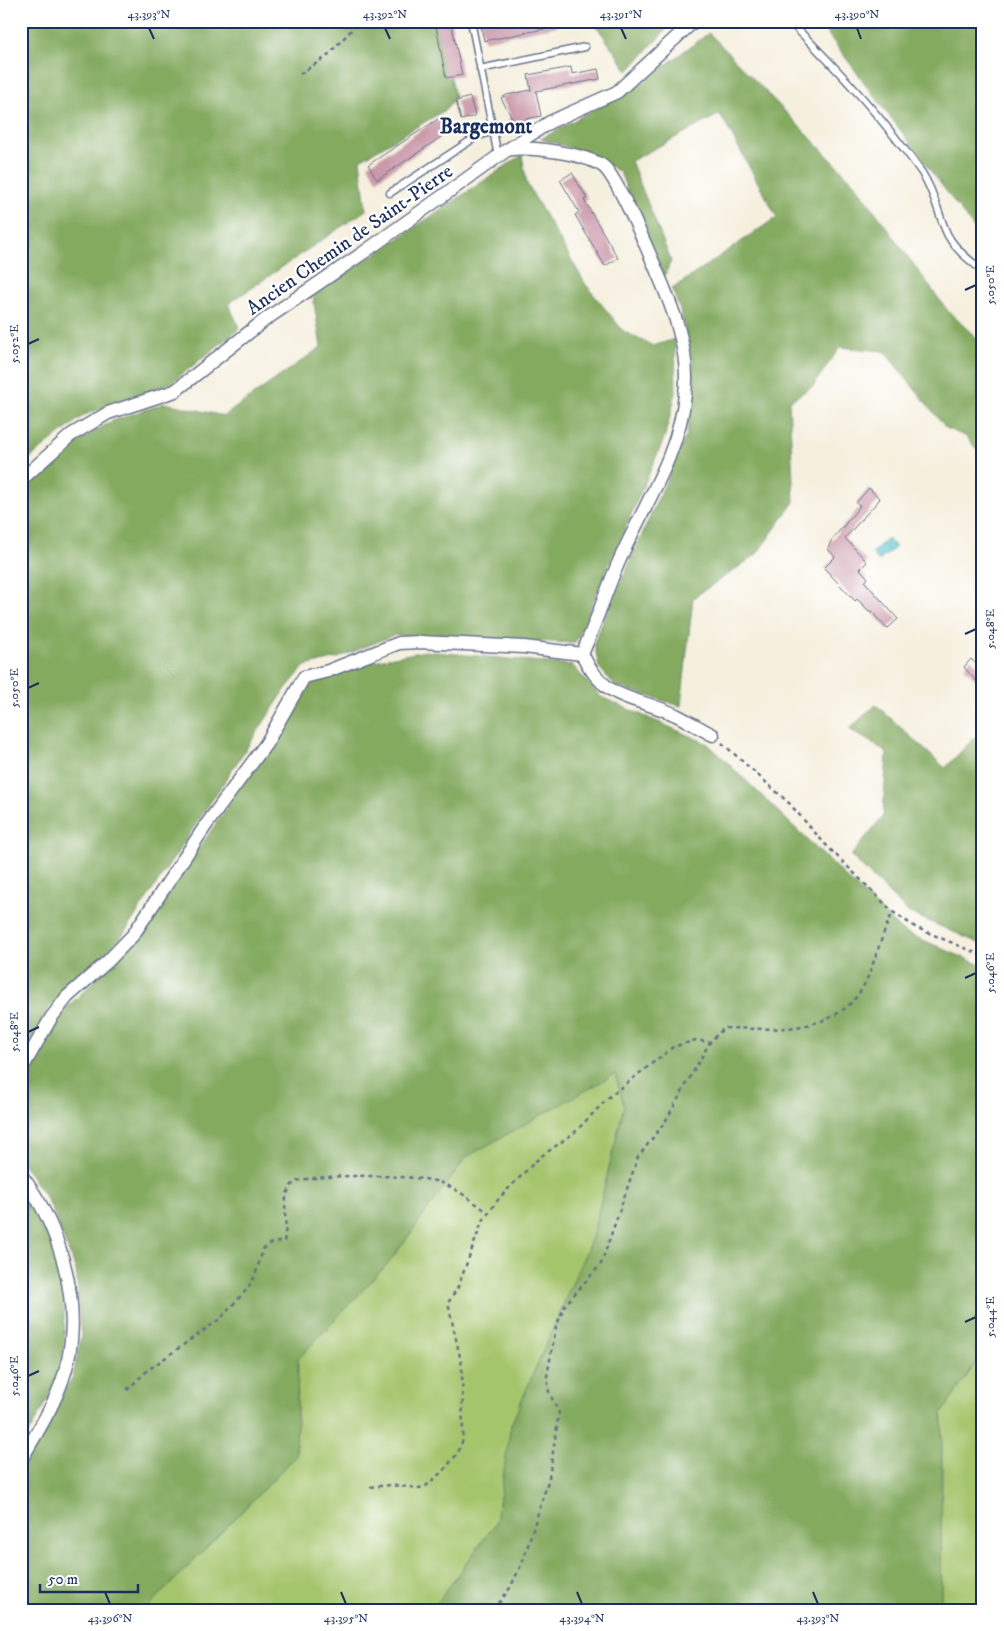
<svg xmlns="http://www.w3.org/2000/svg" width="1004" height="1631" viewBox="0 0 1004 1631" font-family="'IM FELL DW Pica',serif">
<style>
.green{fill:#a5c56c;stroke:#607a65}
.forest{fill:#84aa60;stroke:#506c5f}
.water{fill:#4dbcc3;stroke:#347690}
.building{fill:#cb9aaa}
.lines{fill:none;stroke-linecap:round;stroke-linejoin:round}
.service-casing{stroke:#67728a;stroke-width:9}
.minor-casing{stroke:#67728a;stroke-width:15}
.path{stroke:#67728a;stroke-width:2.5;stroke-dasharray:4 4;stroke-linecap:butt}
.service{stroke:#fff;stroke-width:6}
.minor{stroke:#fff;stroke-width:12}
.ticks{fill:none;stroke:#1b2f5e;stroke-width:2}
.labels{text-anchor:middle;stroke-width:4.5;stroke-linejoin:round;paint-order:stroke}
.street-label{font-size:20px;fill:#1b2f5e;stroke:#fff}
.neighbourhood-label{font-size:21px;font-weight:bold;fill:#1b2f5e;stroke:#fff}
.neatline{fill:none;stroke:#1b2f5e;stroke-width:2}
.ticks-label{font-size:12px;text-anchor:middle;fill:#1b2f5e}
</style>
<rect width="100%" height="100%" fill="#fff"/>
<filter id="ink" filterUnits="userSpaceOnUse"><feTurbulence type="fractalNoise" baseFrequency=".02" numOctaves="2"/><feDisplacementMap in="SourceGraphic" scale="10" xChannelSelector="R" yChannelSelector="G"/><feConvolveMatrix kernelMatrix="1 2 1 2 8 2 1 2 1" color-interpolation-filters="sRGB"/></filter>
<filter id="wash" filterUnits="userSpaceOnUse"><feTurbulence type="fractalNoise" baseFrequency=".0096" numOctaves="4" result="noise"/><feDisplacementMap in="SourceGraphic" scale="20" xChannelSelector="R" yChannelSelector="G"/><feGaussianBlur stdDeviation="1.12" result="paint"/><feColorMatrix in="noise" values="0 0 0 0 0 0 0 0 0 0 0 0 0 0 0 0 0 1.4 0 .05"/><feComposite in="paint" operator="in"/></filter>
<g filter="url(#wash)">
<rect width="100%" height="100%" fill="#f5efdd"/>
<g class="green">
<polygon points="615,1074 624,1106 592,1238 511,1425 496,1523 432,1610 145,1610 296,1456 298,1359 391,1260 466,1157"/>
<polygon points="983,1352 983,1610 941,1610 942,1413"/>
</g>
<g class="forest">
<polygon points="21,21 439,21 455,97 445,110 360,160 366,210 228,304 240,328 171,383 84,415 21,465"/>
<polygon points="593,21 674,21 628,71"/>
<polygon points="818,21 983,21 983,240"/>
<polygon points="709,33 855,184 947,310 983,344 983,458 967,437 946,428 884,351 840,347 812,387 789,401 794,502 756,555 693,598 681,706 615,686 599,667 594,642 687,434 693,364 680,310 672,289 777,217 720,114 631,161 671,261 663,279 620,172 588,153 541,139 641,83"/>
<polygon points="522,155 527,184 586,285 623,331 653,346 675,339 676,393 664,439 575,643 394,635 338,658 305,666 287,687 120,939 50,1007 21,1058 21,491 75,444 112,421 165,403 224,416 321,347 313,296"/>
<path d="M 425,651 L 572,665 L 601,697 L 708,744 L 902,931 L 983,966 L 983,1352 L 942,1413 L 941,1610 L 432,1610 L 496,1523 L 511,1425 L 592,1238 L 624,1106 L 615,1074 L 466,1157 L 391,1260 L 298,1359 L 296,1456 L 145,1610 L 21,1610 L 21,1467 L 73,1376 L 81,1336 L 76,1270 L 50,1204 L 21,1161 L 21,1080 L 58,1016 L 134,943 L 287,720 C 292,712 296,700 302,693 C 325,666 392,658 425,651 Z"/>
<polygon points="876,705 945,768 983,729 983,770 977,779 983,784 983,945 908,912 851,856 883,816 887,752 849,729"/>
<path d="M 21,1185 C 54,1229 70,1299 63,1353 C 58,1386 37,1417 21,1447 L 21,1377 L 27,1345 L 21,1304 Z"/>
</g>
<polygon class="water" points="887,538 896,547 879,561 872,553"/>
<g id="blocks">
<g class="building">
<polygon points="435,21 451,21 462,75 446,78"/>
<polygon points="480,21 558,21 559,26 484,41"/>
<polygon points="571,67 572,74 598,69 600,79 536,91 541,116 526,119 528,123 512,131 507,121 512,118 501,98 507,95 531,90 528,75"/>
<polygon points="470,97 475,116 461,120 456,101"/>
<polygon points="441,117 450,131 377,180 368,165"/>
<polygon points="572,173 587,198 584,200 618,258 605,266 575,215 579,212 560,180"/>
<polygon points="869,488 880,499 845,538 867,562 860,569 868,578 865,582 898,619 887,629 870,610 869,611 857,599 855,601 824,568 835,557 828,549 831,541 860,506 856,503"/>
<polygon points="971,659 983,670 983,689 964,667"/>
</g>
</g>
</g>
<g filter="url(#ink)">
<use href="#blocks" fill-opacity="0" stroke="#67728a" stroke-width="1"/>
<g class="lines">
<defs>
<g id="service">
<polyline points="471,21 498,156"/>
<path d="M 789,21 C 837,68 883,118 922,173 C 934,191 937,210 945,229 C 951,246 969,260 983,271"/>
<polyline points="480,69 585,47"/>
<polyline points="390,193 476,137 493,131"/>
</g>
<g id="minor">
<polyline points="21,480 71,435 108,413 175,391 266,319 363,253 507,150 550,122 617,92 694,21"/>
<path d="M 582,654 C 606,703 633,695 676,715 C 688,721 701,729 713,735"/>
<path d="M 21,1070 L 51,1018 L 67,997 L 108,961 L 133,935 L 206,825 L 266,744 L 304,677 L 328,671 L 399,643 L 420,642 L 524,647 L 582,654 C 596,623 606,590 620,559 C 643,507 680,453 685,394 C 688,372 684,348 678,327 C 671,302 620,179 603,166 C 585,154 528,145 507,150"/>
<path d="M 21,1175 C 59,1224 81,1298 68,1360 C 61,1395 39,1429 21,1460"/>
</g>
</defs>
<use href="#service" class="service-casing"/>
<use href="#minor" class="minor-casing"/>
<g class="path">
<polyline points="300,74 326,57 360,21"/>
<polyline points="722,743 789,803 825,844 893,912 915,927 983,956"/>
<path d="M 127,1390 L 148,1370 L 221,1318 L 248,1288 L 255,1276 L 263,1249 L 269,1244 L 284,1241 C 289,1220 278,1196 296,1181 C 323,1174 412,1174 439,1182 C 457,1188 473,1202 489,1213"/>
<polyline points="370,1487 390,1485 419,1488 426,1486 443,1471 458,1453 463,1439 462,1366 448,1303 458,1287 482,1222 500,1197 539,1158 574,1133 609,1097 673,1047 696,1040 710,1042"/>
<path d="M 494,1610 L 510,1588 L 523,1561 L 549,1478 L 559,1413 L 549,1392 L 547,1376 L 556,1327 L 565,1305 L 601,1264 L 638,1157 L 665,1122 L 710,1042 L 724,1028 C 773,1029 839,1036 865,983 C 876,960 881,935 893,912"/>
</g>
<use href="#service" class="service"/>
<use href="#minor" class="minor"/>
</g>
</g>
<path class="ticks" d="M 149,28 L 154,39M 385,28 L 390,39M 621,28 L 626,39M 857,28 L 861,39M 965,290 L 976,285M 28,344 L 39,339M 965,634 L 976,629M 28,688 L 39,683M 965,978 L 976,973M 28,1032 L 39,1027M 965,1322 L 976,1317M 28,1376 L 39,1371M 105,1592 L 110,1604M 341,1592 L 346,1604M 577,1592 L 582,1604M 813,1592 L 818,1604"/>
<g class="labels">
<g class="street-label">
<text transform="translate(349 239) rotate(-35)" y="7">Ancien Chemin de Saint-Pierre</text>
</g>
<g class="neighbourhood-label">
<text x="486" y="133">Bargemont</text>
</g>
</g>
<rect width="1004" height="1631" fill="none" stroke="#fff" stroke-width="55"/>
<path d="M40 1584v8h98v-8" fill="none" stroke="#1b2f5e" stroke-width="2.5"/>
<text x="48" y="1584" font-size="15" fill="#1b2f5e" stroke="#ffffff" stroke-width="4" paint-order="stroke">50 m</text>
<rect x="28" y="28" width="948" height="1576" class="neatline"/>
<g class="ticks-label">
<text x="149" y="18">43.393°N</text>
<text x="385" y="18">43.392°N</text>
<text x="621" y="18">43.391°N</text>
<text x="857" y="18">43.390°N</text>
<text transform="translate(990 285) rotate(-90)" y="4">5.050°E</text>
<text transform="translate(14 344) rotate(-90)" y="4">5.052°E</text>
<text transform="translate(990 629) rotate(-90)" y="4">5.048°E</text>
<text transform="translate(14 688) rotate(-90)" y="4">5.050°E</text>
<text transform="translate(990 973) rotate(-90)" y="4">5.046°E</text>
<text transform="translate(14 1032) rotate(-90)" y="4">5.048°E</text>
<text transform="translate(990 1317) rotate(-90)" y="4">5.044°E</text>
<text transform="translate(14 1376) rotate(-90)" y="4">5.046°E</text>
<text x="110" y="1622">43.396°N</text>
<text x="346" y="1622">43.395°N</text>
<text x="582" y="1622">43.394°N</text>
<text x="818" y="1622">43.393°N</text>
</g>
</svg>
